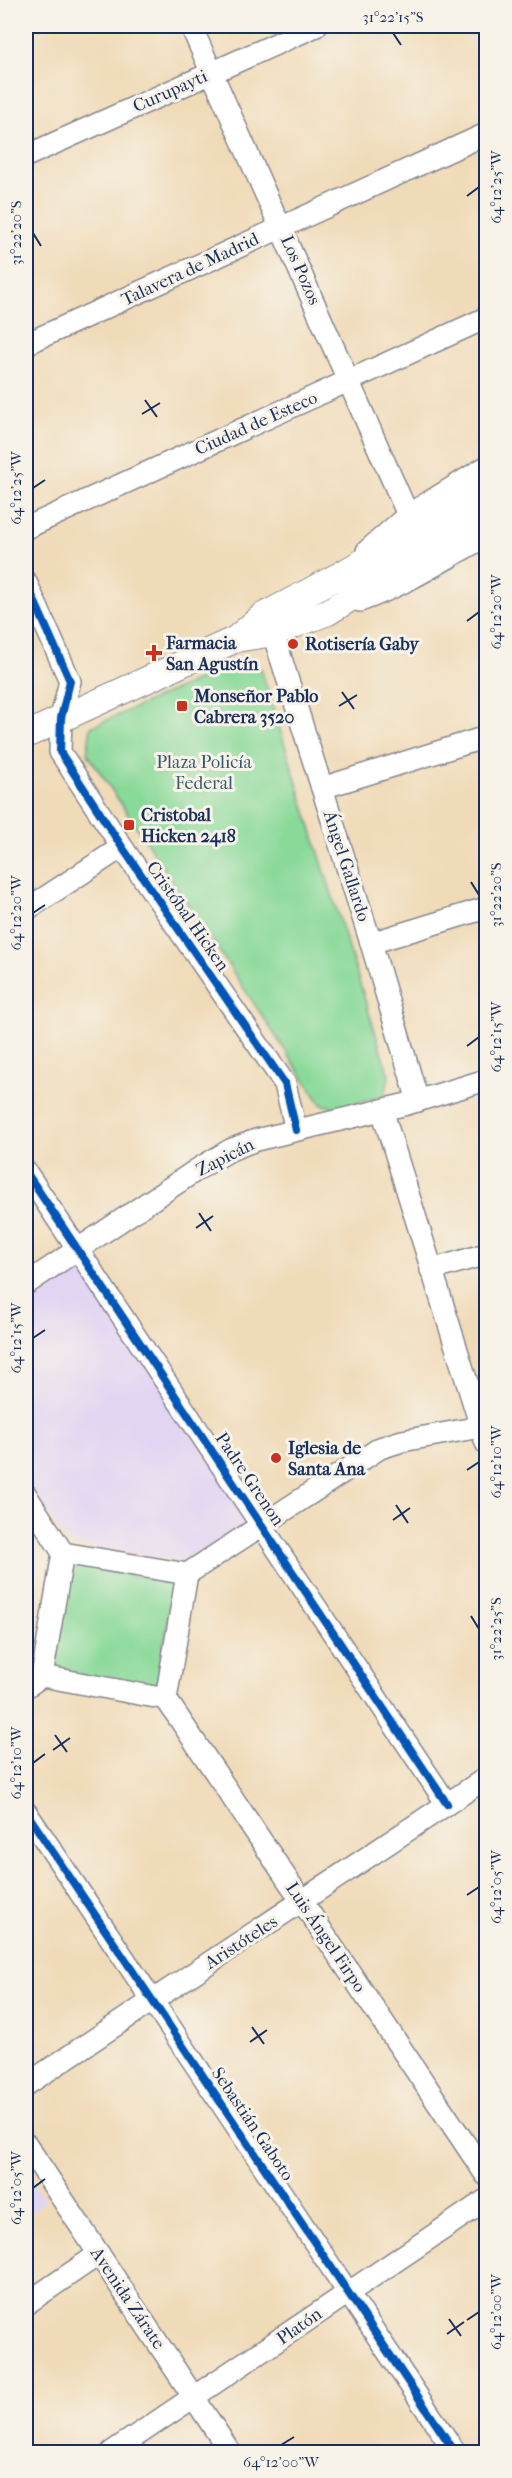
<svg xmlns="http://www.w3.org/2000/svg" width="512" height="2478" viewBox="0 0 512 2478" font-family="'IM FELL French Canon',serif">
<style>
.built{fill:#e2d4f3}
.green{fill:#89d999;stroke:#52847c;stroke-width:1.5}
.lines{fill:none;stroke-linecap:round;stroke-linejoin:round}
.minor-casing{stroke:#86858c;stroke-width:24}
.major-casing{stroke:#86858c;stroke-width:28}
.minor{stroke:#fff;stroke-width:21}
.major{stroke:#fff;stroke-width:26}
.cycleway-casing{stroke:#f7f3e8;stroke-width:11}
.cycleway{stroke:#0057b8;stroke-width:8}
.ticks{fill:none;stroke:#1b2f5e;stroke-width:2}
.poi-dot{fill:#c8321e;stroke:#f7f3e8;stroke-width:2}
.labels{text-anchor:middle;stroke-width:6;stroke-linejoin:round;paint-order:stroke}
.street-label{font-size:18px;fill:#1b2f5e;stroke:#f7f3e8}
.poi-label{font-size:18px;font-weight:bold;fill:#1b2f5e;stroke:#f7f3e8;text-anchor:start}
.park-label{font-size:18px;fill:#365a6d;stroke:#f7f3e8}
.neatline{fill:none;stroke:#1b2f5e;stroke-width:2}
.ticks-label{font-size:15px;text-anchor:middle;fill:#1b2f5e}
</style>
<rect width="100%" height="100%" fill="#f7f3e8"/>
<filter id="ink" filterUnits="userSpaceOnUse"><feTurbulence type="fractalNoise" baseFrequency=".0167" numOctaves="2"/><feDisplacementMap in="SourceGraphic" scale="12" xChannelSelector="R" yChannelSelector="G"/><feConvolveMatrix kernelMatrix="1 2 1 2 8 2 1 2 1" color-interpolation-filters="sRGB"/></filter>
<filter id="wash" filterUnits="userSpaceOnUse"><feTurbulence type="fractalNoise" baseFrequency=".008" numOctaves="4" result="noise"/><feDisplacementMap in="SourceGraphic" scale="24" xChannelSelector="R" yChannelSelector="G"/><feGaussianBlur stdDeviation="1.35" result="paint"/><feColorMatrix in="noise" values="0 0 0 0 0 0 0 0 0 0 0 0 0 0 0 0 0 1.4 0 .05"/><feComposite in="paint" operator="in"/></filter>
<g filter="url(#wash)">
<rect width="100%" height="100%" fill="#f0dbb9"/>
<g class="built">
<polygon points="83,1269 253,1521 193,1563 68,1544 26,1480 26,1306"/>
<polygon points="26,2172 45,2202 26,2215"/>
</g>
<g class="green">
<polygon points="245,659 261,669 389,1076 385,1095 339,1109 321,1104 87,753 91,727"/>
<polygon points="72,1564 175,1582 156,1690 53,1671"/>
</g>
</g>
<g filter="url(#ink)">
<g class="lines">
<defs>
<g id="minor">
<polyline points="191,26 408,515"/>
<polyline points="26,156 316,26"/>
<polyline points="26,344 486,134"/>
<polyline points="26,528 486,318"/>
<polyline points="367,551 408,515 486,467"/>
<polyline points="26,582 70,681 61,718 60,752 122,847 285,1084 296,1130"/>
<path d="M 360,601 C 405,585 445,559 486,536"/>
<polyline points="273,633 371,943 418,1101"/>
<polyline points="322,788 486,737"/>
<polyline points="26,910 122,847"/>
<polyline points="371,943 486,908"/>
<polyline points="382,1110 486,1443"/>
<polyline points="26,1172 447,1804"/>
<polyline points="431,1270 486,1254"/>
<polyline points="26,1284 198,1169 230,1150 256,1140 407,1104 486,1080"/>
<polyline points="26,1495 63,1553 42,1676"/>
<polyline points="63,1553 187,1574"/>
<polyline points="26,1687 42,1676 166,1699"/>
<polyline points="166,1699 486,2175"/>
<polyline points="166,1699 187,1574 380,1448 402,1441 486,1426"/>
<polyline points="26,1812 455,2452"/>
<polyline points="26,2085 486,1778"/>
<polyline points="26,2144 230,2452"/>
<polyline points="26,2304 99,2254"/>
<polyline points="112,2452 486,2200"/>
</g>
<g id="major">
<polyline points="236,639 273,633 328,612 486,515"/>
<polyline points="26,735 236,639 263,616 344,573 486,489"/>
</g>
</defs>
<use href="#minor" class="minor-casing"/>
<use href="#major" class="major-casing"/>
<use href="#minor" class="minor"/>
<use href="#major" class="major"/>
<defs>
<g id="cycleway">
<polyline points="26,582 70,681 61,718 60,752 122,847 285,1084 296,1130"/>
<polyline points="26,1172 447,1804"/>
<polyline points="26,1812 455,2452"/>
</g>
</defs>
<use href="#cycleway" class="cycleway-casing"/>
<use href="#cycleway" class="cycleway"/>
</g>
</g>
<path class="ticks" d="M 393,33 L 401,45M 467,196 L 479,187M 33,233 L 41,246M 145,400 L 157,417M 142,414 L 160,403M 33,488 L 45,480M 467,621 L 479,612M 342,692 L 354,709M 339,706 L 357,695M 471,882 L 479,895M 33,913 L 45,905M 467,1046 L 479,1037M 199,1213 L 211,1231M 196,1228 L 213,1216M 33,1338 L 45,1330M 467,1470 L 479,1462M 396,1505 L 408,1523M 393,1520 L 410,1508M 471,1616 L 479,1629M 55,1735 L 67,1752M 53,1750 L 70,1738M 33,1763 L 45,1754M 467,1895 L 479,1887M 252,2027 L 264,2044M 250,2042 L 267,2030M 33,2188 L 45,2179M 449,2319 L 461,2336M 467,2320 L 479,2312M 447,2334 L 464,2322M 281,2445 L 294,2437"/>
<g class="poi-dot">
<circle cx="293" cy="644" r="6"/>
<path d="M151 644h6v6h6v6h-6v6h-6v-6h-6v-6h6z"/>
<rect x="176" y="700" width="12" height="12" rx="3"/>
<rect x="123" y="819" width="12" height="12" rx="3"/>
<circle cx="276" cy="1458" r="6"/>
</g>
<g class="labels">
<g class="street-label">
<text transform="translate(170 91) rotate(-24)" y="6">Curupayti</text>
<text transform="translate(190 269) rotate(-25)" y="6">Talavera de Madrid</text>
<text transform="translate(301 270) rotate(66)" y="6">Los Pozos</text>
<text transform="translate(256 423) rotate(-24)" y="6">Ciudad de Esteco</text>
<text transform="translate(347 866) rotate(72)" y="6">Ángel Gallardo</text>
<text transform="translate(188 916) rotate(55)" y="6">Cristóbal Hicken</text>
<text transform="translate(225 1157) rotate(-27)" y="6">Zapicán</text>
<text transform="translate(250 1479) rotate(56)" y="6">Padre Grenon</text>
<text transform="translate(326 1937) rotate(56)" y="6">Luis Ángel Firpo</text>
<text transform="translate(241 1942) rotate(-33)" y="6">Aristóteles</text>
<text transform="translate(253 2124) rotate(56)" y="6">Sebastián Gaboto</text>
<text transform="translate(128 2298) rotate(56)" y="6">Avenida Zárate</text>
<text transform="translate(299 2326) rotate(-35)" y="6">Platón</text>
</g>
<g class="poi-label">
<text x="166" y="649">Farmacia<tspan x="166" dy="21">San Agustín</tspan></text>
<text x="305" y="650">Rotisería Gaby</text>
<text x="194" y="702">Monseñor Pablo<tspan x="194" dy="21">Cabrera 3520</tspan></text>
<text x="141" y="821">Cristobal<tspan x="141" dy="21">Hicken 2418</tspan></text>
<text x="288" y="1454">Iglesia de<tspan x="288" dy="21">Santa Ana</tspan></text>
</g>
<g class="park-label">
<text x="204" y="768">Plaza Policía<tspan x="204" dy="21">Federal</tspan></text>
</g>
</g>
<rect width="512" height="2478" fill="none" stroke="#f7f3e8" stroke-width="66"/>
<rect x="33" y="33" width="446" height="2412" class="neatline"/>
<g class="ticks-label">
<text x="393" y="22">31°22'15"S</text>
<text transform="translate(496 187) rotate(-90)" y="5">64°12'25"W</text>
<text transform="translate(16 233) rotate(-90)" y="5">31°22'20"S</text>
<text transform="translate(16 488) rotate(-90)" y="5">64°12'25"W</text>
<text transform="translate(496 612) rotate(-90)" y="5">64°12'20"W</text>
<text transform="translate(496 895) rotate(-90)" y="5">31°22'20"S</text>
<text transform="translate(16 913) rotate(-90)" y="5">64°12'20"W</text>
<text transform="translate(496 1037) rotate(-90)" y="5">64°12'15"W</text>
<text transform="translate(16 1338) rotate(-90)" y="5">64°12'15"W</text>
<text transform="translate(496 1462) rotate(-90)" y="5">64°12'10"W</text>
<text transform="translate(496 1629) rotate(-90)" y="5">31°22'25"S</text>
<text transform="translate(16 1763) rotate(-90)" y="5">64°12'10"W</text>
<text transform="translate(496 1887) rotate(-90)" y="5">64°12'05"W</text>
<text transform="translate(16 2188) rotate(-90)" y="5">64°12'05"W</text>
<text transform="translate(496 2312) rotate(-90)" y="5">64°12'00"W</text>
<text x="281" y="2467">64°12'00"W</text>
</g>
</svg>
